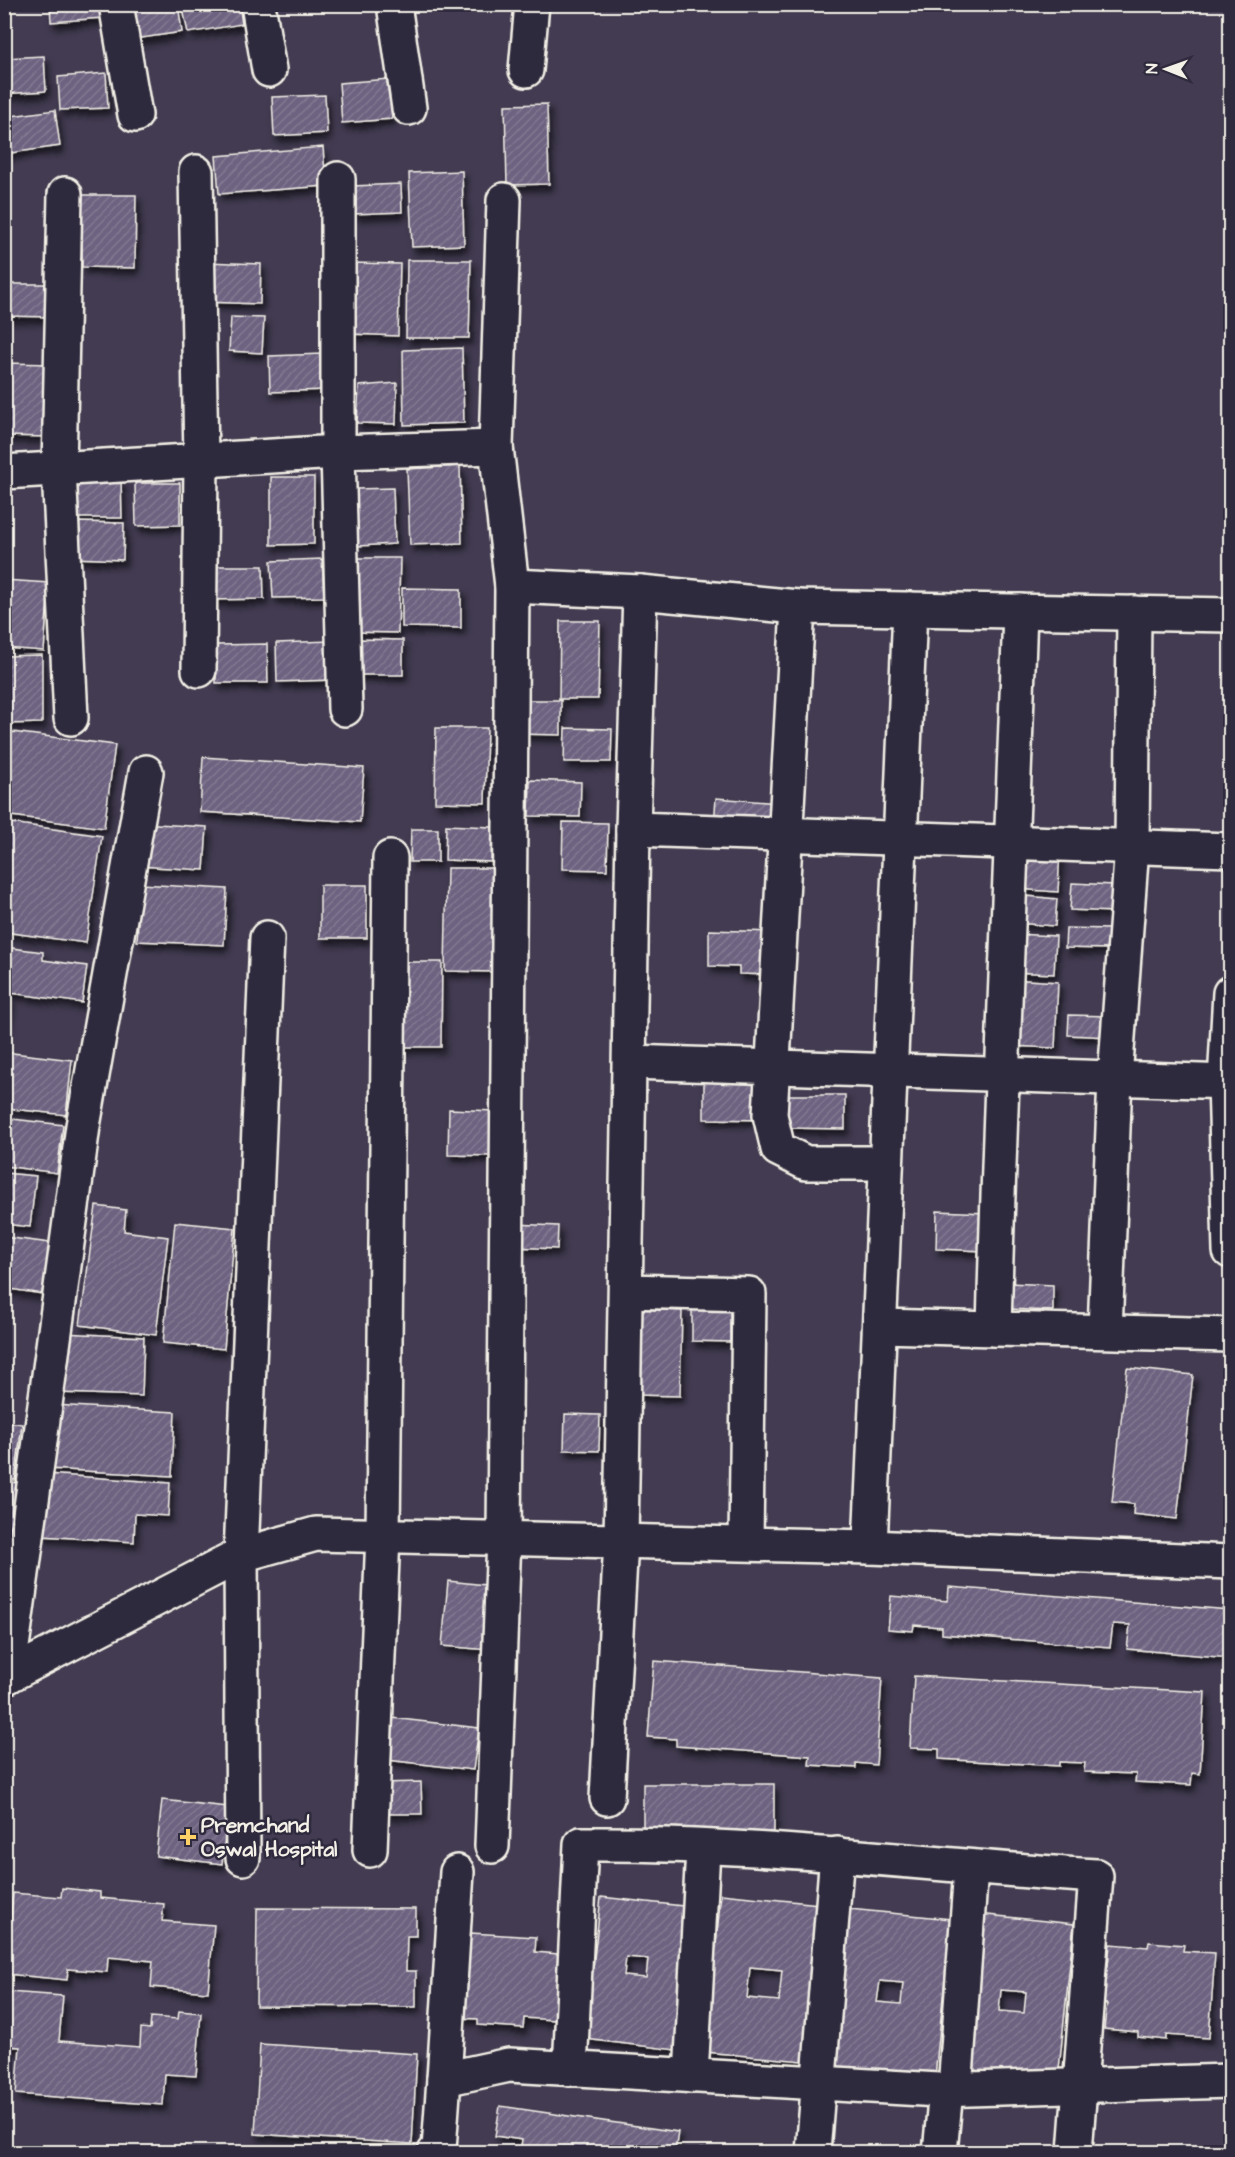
<svg xmlns="http://www.w3.org/2000/svg" width="1235" height="2157" viewBox="0 0 1235 2157" font-family="'Architects Daughter',sans-serif">
<style>
.building{fill:url(#building-hatch);stroke:#f4f1e8;stroke-width:1.5;fill-rule:evenodd;filter:url(#shadow)}
.lines{fill:none;stroke-linecap:round;stroke-linejoin:round}
.minor-casing{stroke:#f4f1e8;stroke-width:38}
.minor{stroke:#2f2a3d;stroke-width:33}
.poi-dot{fill:#ffd166;stroke:#2f2a3d;stroke-width:2}
.labels{text-anchor:middle;stroke-width:5;stroke-linejoin:round;paint-order:stroke}
.poi-label{font-size:21px;font-weight:bold;fill:#f4f1e8;stroke:#2f2a3d;text-anchor:start}
</style>
<defs>
<pattern id="building-hatch" width="6" height="6" patternUnits="userSpaceOnUse" patternTransform="scale(1.5)"><rect width="6" height="6" fill="#6d6280"/><path d="M-1 1l2-2M0 6l6-6M5 7l2-2" fill="none" stroke="#827992"/></pattern>
<filter id="shadow"><feDropShadow dx="3.5" dy="6" stdDeviation="3" flood-color="#0009"/></filter>
</defs>
<rect width="100%" height="100%" fill="#423b51"/>
<filter id="ink" filterUnits="userSpaceOnUse"><feTurbulence type="fractalNoise" baseFrequency=".0167" numOctaves="2"/><feDisplacementMap in="SourceGraphic" scale="12" xChannelSelector="R" yChannelSelector="G"/><feConvolveMatrix kernelMatrix="1 2 1 2 8 2 1 2 1" color-interpolation-filters="sRGB"/></filter>
<g filter="url(#ink)">
<g class="building">
<polygon points="50,4 100,4 102,18 51,22"/>
<polygon points="123,4 178,4 182,32 128,40"/>
<polygon points="182,4 239,4 242,24 188,33"/>
<polygon points="44,56 46,91 4,94 4,58"/>
<polygon points="106,73 108,108 60,110 58,77"/>
<polygon points="389,79 392,119 342,123 339,83"/>
<polygon points="325,95 327,133 274,136 272,97"/>
<polygon points="547,104 549,184 507,185 505,105"/>
<polygon points="55,110 60,146 4,154 4,117"/>
<polygon points="323,147 326,186 219,194 216,156"/>
<polygon points="462,171 464,245 412,247 409,173"/>
<polygon points="401,184 402,212 353,214 352,186"/>
<polygon points="82,195 136,195 135,268 82,267"/>
<polygon points="407,260 471,260 469,338 406,338"/>
<polygon points="204,262 261,264 260,304 203,302"/>
<polygon points="351,263 400,264 398,336 350,334"/>
<polygon points="4,284 54,284 54,317 4,316"/>
<polygon points="231,317 264,318 262,353 229,351"/>
<polygon points="462,348 464,423 404,425 403,350"/>
<polygon points="323,354 325,390 270,392 269,356"/>
<polygon points="4,363 51,364 50,437 4,436"/>
<polygon points="397,383 396,424 357,423 359,386"/>
<polygon points="460,466 462,543 410,545 407,469"/>
<polygon points="271,477 314,477 314,544 271,545"/>
<polygon points="121,480 122,518 72,518 71,481"/>
<polygon points="135,483 180,483 180,525 136,526"/>
<polygon points="393,488 395,544 358,546 356,489"/>
<polygon points="73,522 124,523 123,560 73,558"/>
<polygon points="352,558 400,558 398,633 351,632"/>
<polygon points="322,559 324,597 273,598 271,561"/>
<polygon points="209,566 263,566 264,599 209,600"/>
<polygon points="4,580 49,583 44,651 4,648"/>
<polygon points="402,588 461,589 461,628 402,627"/>
<polygon points="560,621 600,621 598,699 559,699"/>
<polygon points="351,639 403,640 403,675 351,675"/>
<polygon points="331,641 332,680 277,682 276,643"/>
<polygon points="267,644 268,683 216,683 216,645"/>
<polygon points="42,655 42,723 4,724 4,656"/>
<polygon points="519,700 561,700 561,735 518,734"/>
<polygon points="436,728 487,728 485,803 435,802"/>
<polygon points="565,728 612,729 611,762 564,762"/>
<polygon points="4,731 115,745 104,828 4,815"/>
<polygon points="203,757 364,768 360,822 200,812"/>
<polygon points="530,780 581,782 580,817 529,816"/>
<polygon points="716,798 779,803 777,829 714,825"/>
<polygon points="4,822 102,836 86,943 4,932"/>
<polygon points="563,822 608,823 607,870 562,869"/>
<polygon points="140,823 207,827 204,870 137,866"/>
<polygon points="446,825 492,827 491,862 445,860"/>
<polygon points="411,829 438,829 438,862 410,862"/>
<polygon points="1019,846 1060,849 1058,892 1016,889"/>
<polygon points="447,868 495,868 493,972 445,971"/>
<polygon points="1072,883 1114,885 1113,912 1070,910"/>
<polygon points="140,884 227,889 224,945 137,941"/>
<rect x="320" y="885" width="47" height="53"/>
<polygon points="1016,895 1057,899 1055,926 1014,923"/>
<polygon points="1066,928 1110,929 1109,949 1065,948"/>
<polygon points="709,930 775,932 774,975 739,974 739,967 709,966"/>
<polygon points="1013,934 1056,936 1054,974 1010,972"/>
<polygon points="4,947 43,952 43,960 87,966 82,1003 4,992"/>
<polygon points="399,962 442,962 441,1047 399,1047"/>
<polygon points="1010,979 1058,982 1055,1048 1007,1046"/>
<polygon points="4,998 10,998 4,1037"/>
<polygon points="1069,1015 1110,1016 1109,1037 1068,1035"/>
<polygon points="4,1052 72,1060 66,1115 4,1108"/>
<polygon points="704,1076 768,1077 767,1120 704,1119"/>
<polygon points="788,1095 845,1095 845,1129 788,1128"/>
<polygon points="449,1109 494,1111 492,1156 448,1155"/>
<polygon points="4,1118 63,1125 57,1173 4,1166"/>
<polygon points="4,1173 36,1176 30,1227 4,1224"/>
<polygon points="96,1206 126,1210 124,1231 168,1237 156,1335 80,1325"/>
<polygon points="937,1211 987,1213 986,1251 936,1249"/>
<polygon points="175,1222 235,1228 224,1349 163,1343"/>
<polygon points="514,1224 558,1226 557,1249 513,1247"/>
<polygon points="4,1237 50,1243 42,1294 4,1288"/>
<polygon points="1008,1283 1053,1285 1053,1311 1008,1309"/>
<polygon points="692,1308 730,1308 730,1342 692,1341"/>
<polygon points="637,1309 682,1311 680,1396 635,1395"/>
<polygon points="62,1333 144,1337 142,1396 60,1393"/>
<polygon points="1127,1368 1193,1375 1177,1519 1133,1514 1134,1504 1112,1502"/>
<polygon points="53,1405 175,1412 172,1476 49,1469"/>
<polygon points="565,1414 600,1415 599,1451 564,1450"/>
<polygon points="4,1421 22,1424 15,1480 4,1479"/>
<polygon points="46,1474 170,1483 168,1516 135,1514 134,1542 42,1536"/>
<polygon points="4,1481 17,1483 10,1537 4,1536"/>
<polygon points="448,1581 495,1586 489,1650 442,1646"/>
<polygon points="949,1587 1230,1610 1230,1658 1127,1649 1130,1625 1113,1624 1110,1647 942,1634 942,1627 914,1625 913,1631 888,1629 891,1596 948,1601"/>
<polygon points="654,1661 882,1678 876,1765 856,1763 856,1768 809,1765 810,1756 676,1746 676,1739 648,1737"/>
<polygon points="914,1676 1205,1692 1200,1774 1192,1773 1191,1785 1135,1782 1136,1774 1084,1772 1085,1763 1059,1762 1059,1766 939,1759 939,1749 910,1748"/>
<polygon points="392,1718 479,1728 473,1770 387,1760"/>
<polygon points="421,1782 422,1814 378,1814 378,1783"/>
<rect x="643" y="1784" width="131" height="48"/>
<polygon points="162,1800 228,1807 222,1864 156,1856"/>
<polygon points="62,1888 100,1892 100,1898 164,1904 162,1921 214,1925 208,1992 151,1987 153,1961 108,1957 107,1972 68,1969 67,1980 6,1974 13,1893 61,1897"/>
<path d="M 721,1894 L 819,1904 L 803,2061 L 705,2052 ZM 750,1967 L 782,1970 L 779,2001 L 747,1998 Z"/>
<path d="M 601,1897 L 692,1907 L 676,2050 L 585,2039 ZM 626,1957 L 648,1959 L 646,1978 L 624,1976 Z"/>
<polygon points="257,1908 416,1909 416,1936 407,1936 406,1971 416,1971 416,2007 256,2006"/>
<path d="M 849,1909 L 951,1919 L 935,2076 L 834,2066 ZM 880,1981 L 903,1983 L 901,2004 L 877,2002 Z"/>
<path d="M 978,1914 L 1074,1924 L 1058,2079 L 962,2069 ZM 1001,1990 L 1026,1992 L 1024,2013 L 999,2011 Z"/>
<polygon points="471,1933 536,1937 535,1952 558,1954 555,2020 524,2018 523,2028 478,2025 478,2019 458,2018 462,1958 469,1958"/>
<polygon points="1149,1942 1184,1945 1183,1951 1215,1953 1209,2038 1166,2035 1166,2040 1138,2037 1138,2032 1104,2029 1107,2004 1097,2003 1100,1965 1108,1966 1110,1944 1148,1947"/>
<polygon points="8,1992 63,1996 59,2041 140,2047 141,2028 150,2029 151,2017 178,2019 179,2011 201,2013 196,2076 165,2074 163,2105 16,2094 20,2047 5,2046"/>
<polygon points="260,2044 417,2054 412,2144 255,2134"/>
<polygon points="500,2106 678,2132 675,2152 520,2152 522,2140 495,2136"/>
<polygon points="701,2148 746,2152 700,2152"/>
</g>
<g class="lines">
<defs>
<g id="minor">
<polyline points="116,4 135,115"/>
<polyline points="258,4 269,70"/>
<polyline points="394,4 409,108"/>
<polyline points="526,70 532,4"/>
<polyline points="196,172 201,460 199,670"/>
<polyline points="338,179 338,452 345,709"/>
<polyline points="65,194 59,469 71,718"/>
<polyline points="4,472 338,452 496,447"/>
<polyline points="512,586 640,592 798,607 1230,615"/>
<polyline points="798,607 770,1115 778,1149 806,1163 886,1163"/>
<polyline points="633,829 1230,850"/>
<polyline points="1230,993 1225,1082 1230,1251"/>
<polyline points="630,1062 1230,1082"/>
<polyline points="626,1291 749,1294 746,1543"/>
<polyline points="880,1326 1230,1335"/>
<path d="M 994,1329 C 1000,1090 1012,850 1020,611"/>
<polyline points="1105,1331 1115,1078 1132,846 1134,613"/>
<polyline points="870,1547 910,609"/>
<polyline points="8,1676 83,1126 146,772"/>
<polyline points="4,1678 241,1555 316,1534 870,1547 1230,1562"/>
<polyline points="607,1798 621,1541 633,829 640,592"/>
<polyline points="492,1846 504,1538 512,586 496,447 504,200"/>
<polyline points="370,1850 383,1535 390,858"/>
<polyline points="243,1858 241,1555 267,938"/>
<path d="M 570,2069 L 581,1844 C 753,1842 925,1865 1096,1876 L 1075,2152"/>
<polyline points="691,2076 703,1849"/>
<polyline points="444,2079 457,1872"/>
<polyline points="955,2090 971,1868"/>
<polyline points="435,2152 439,2149 444,2079 509,2065 939,2090 1230,2081"/>
<polyline points="813,2152 837,1854"/>
<polyline points="940,2152 946,2090"/>
</g>
</defs>
<use href="#minor" class="minor-casing"/>
<use href="#minor" class="minor"/>
</g>
</g>
<path class="poi-dot" d="M185 1828h6v6h6v6h-6v6h-6v-6h-6v-6h6z"/>
<g class="labels">
<g class="poi-label">
<text x="201" y="1832">Premchand<tspan x="201" dy="24">Oswal Hospital</tspan></text>
</g>
</g>
<rect width="1235" height="2157" fill="none" stroke="#2f2a3d" stroke-width="24"/>
<rect x="12" y="12" width="1211" height="2133" fill="none" stroke="#f4f1e8" stroke-width="2" filter="url(#ink)"/>
<g transform="translate(1166 69) rotate(271)" stroke="#2f2a3d" stroke-width="4.5" paint-order="stroke">
<path d="M0-4.5L10 22L0 15L-10 22Z" fill="#f4f1e8"/>
<text y="-9" font-size="16" font-weight="bold" text-anchor="middle" fill="#f4f1e8">N</text>
</g>
</svg>
